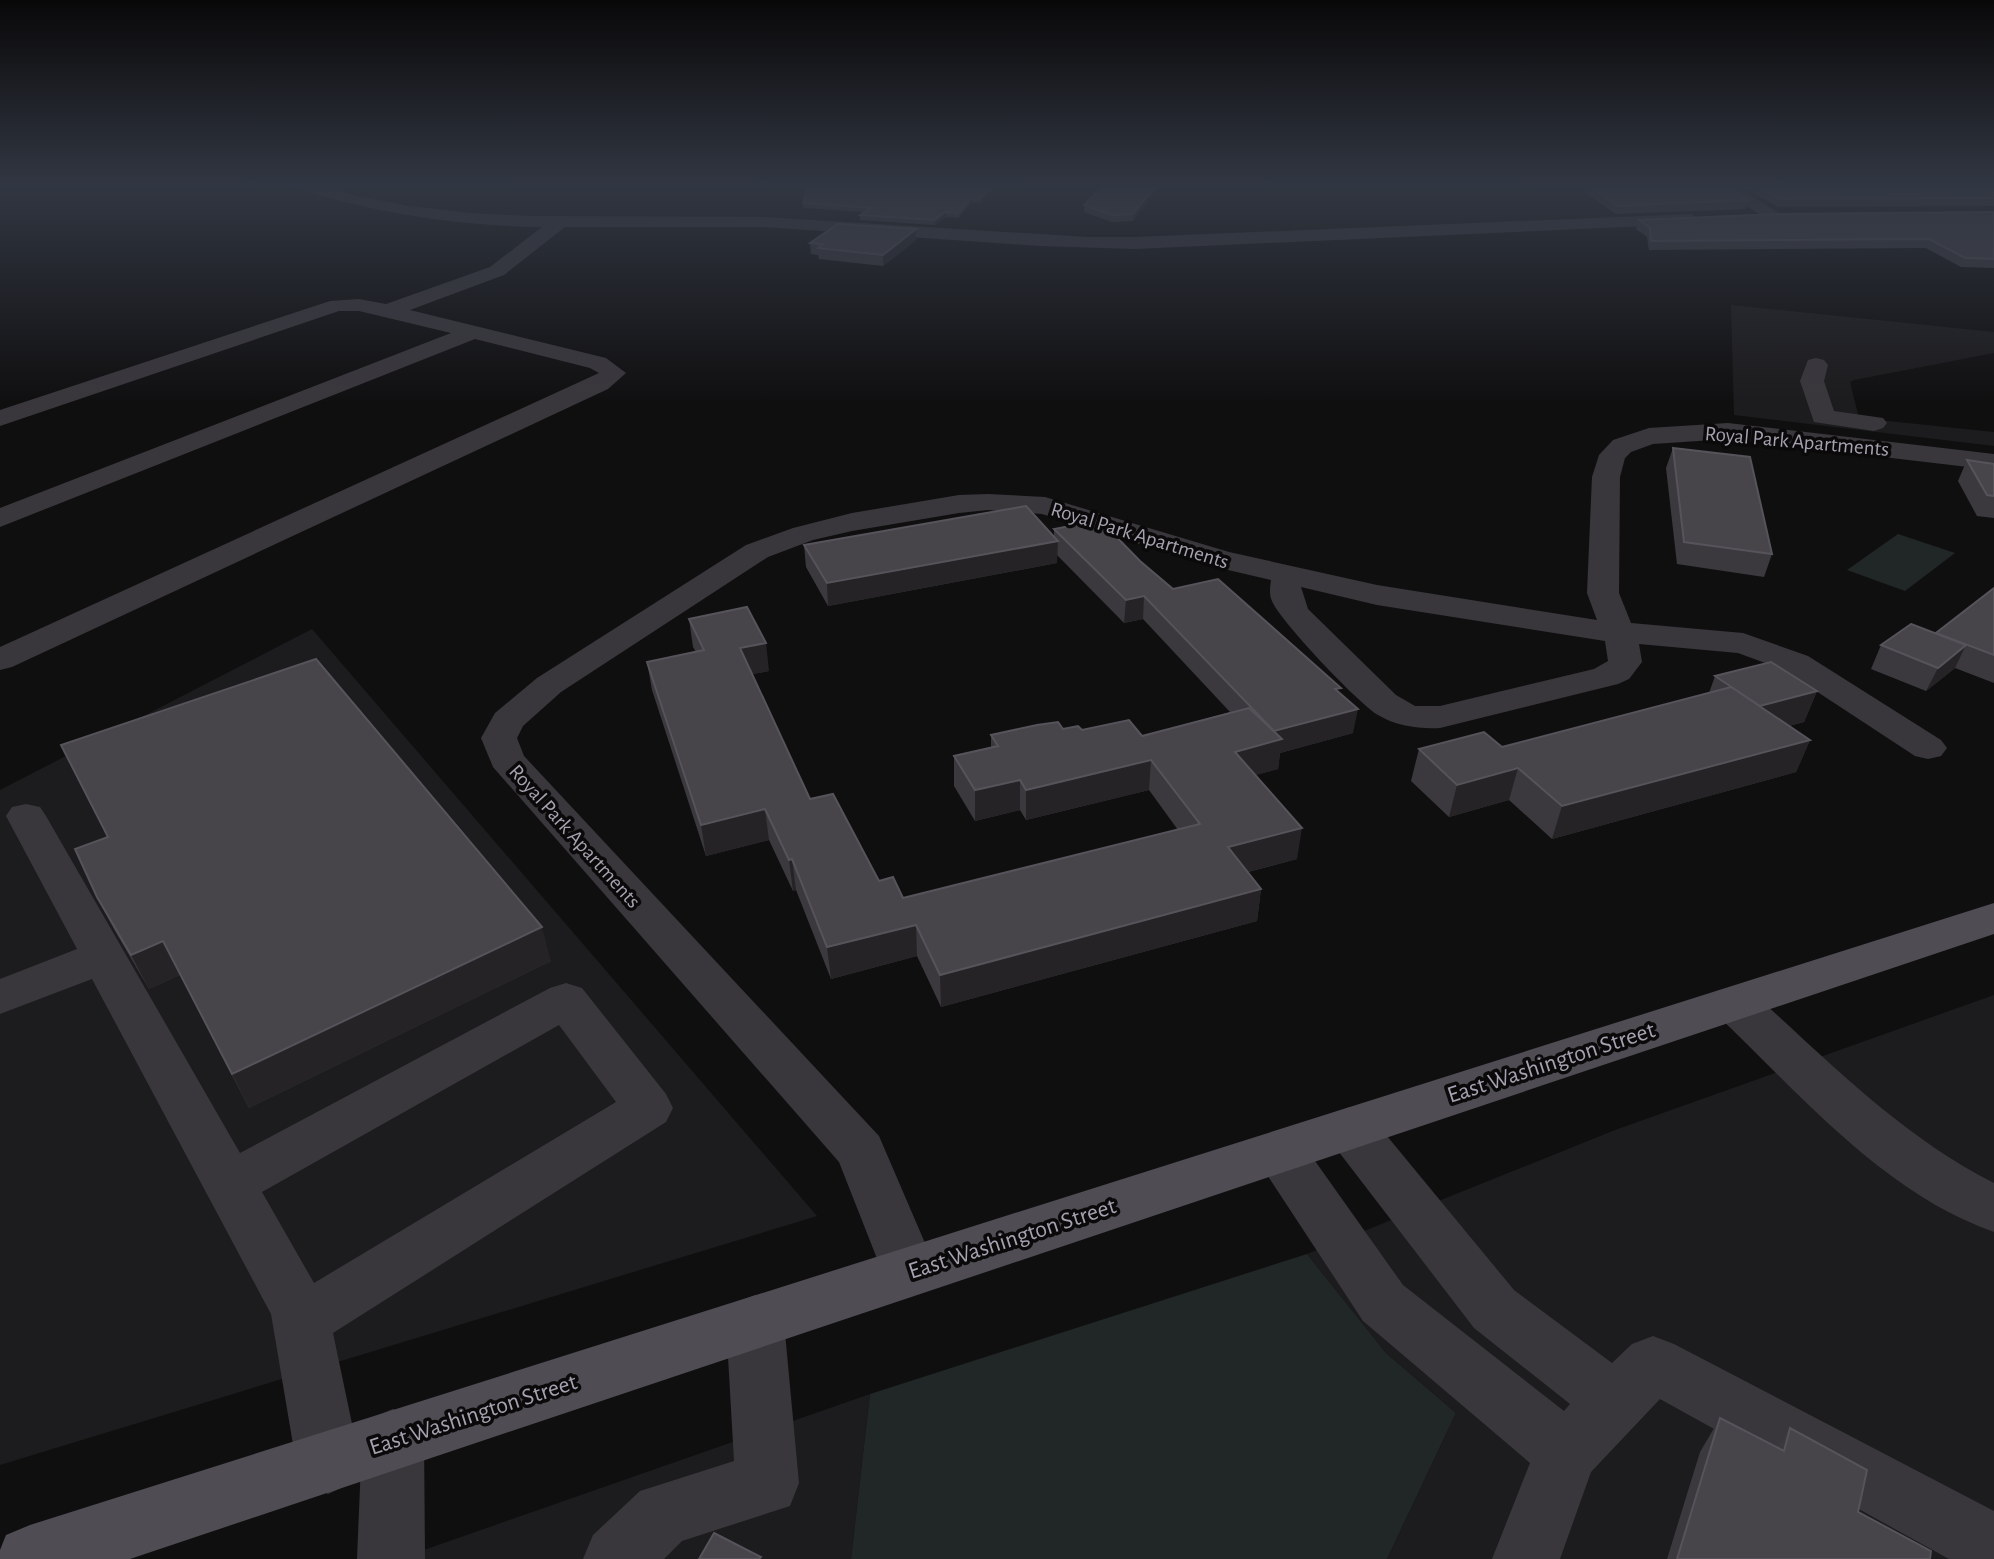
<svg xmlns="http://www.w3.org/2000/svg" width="1994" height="1559" viewBox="0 0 1994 1559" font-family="'Alegreya Sans',sans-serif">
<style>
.built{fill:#1c1b1d}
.green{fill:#202726}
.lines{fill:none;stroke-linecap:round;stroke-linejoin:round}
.minor{fill:#3a373c;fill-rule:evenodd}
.major{fill:#504c54;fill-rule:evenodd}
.wall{fill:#3b393e}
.shaded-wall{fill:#252326}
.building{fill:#47444a;stroke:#56535a;stroke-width:2}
.labels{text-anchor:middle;stroke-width:7;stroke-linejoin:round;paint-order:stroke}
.street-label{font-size:21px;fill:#a7a1b0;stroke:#0b0a0b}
.near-street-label{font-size:24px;fill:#a7a1b0;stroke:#0b0a0b}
</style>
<rect width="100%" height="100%" fill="#100f10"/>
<g class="built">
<polygon points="1731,305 1994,332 1994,353 1854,380 1850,382 1859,418 1994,432 1994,446 1734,415"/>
<polygon points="312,629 817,1216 0,1465 0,790"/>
<polygon points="1994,995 1994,1559 1387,1559 1456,1413 1386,1353 1307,1254 1615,1130"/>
<polygon points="870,1394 851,1559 398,1559"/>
</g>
<g class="green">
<polygon points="1898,534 1955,553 1905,591 1847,570"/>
<polygon points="1307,1254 1386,1353 1456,1413 1387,1559 851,1559 870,1394"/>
</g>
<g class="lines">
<g class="minor">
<path d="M 293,184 L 318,184 L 357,196 L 410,206 L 469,213 L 529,216 L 764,217 L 1088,237 L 1135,237 L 1691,214 L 1700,219 L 1691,224 L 1135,249 L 1041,246 L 764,227 L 565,227 L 504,275 L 410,310 L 606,358 L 626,373 L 608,389 L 12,667 L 0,670 L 0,647 L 599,373 L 590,368 L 475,339 L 0,527 L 0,508 L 451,333 L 359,311 L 339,311 L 0,426 L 0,410 L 330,301 L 359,299 L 386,304 L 490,267 L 542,227 C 457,226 376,213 295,188 Z"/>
<polygon points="1712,184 1732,184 1782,215 1779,219 1767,219"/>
<polygon points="1816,358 1824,360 1828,365 1824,381 1834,411 1883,418 1887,423 1883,428 1874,431 1814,422 1800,381 1808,360"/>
<path d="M 1728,423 L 1994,454 L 1994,470 L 1728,439 L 1653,444 L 1631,452 L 1625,458 L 1620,477 L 1619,593 L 1631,623 L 1743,633 L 1808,656 L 1941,740 L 1947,748 L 1941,756 L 1928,759 L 1915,756 L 1784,670 L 1738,653 L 1639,644 L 1642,662 L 1629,679 L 1618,684 L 1440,728 C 1419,729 1396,726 1378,715 C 1359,704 1280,621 1272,601 C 1269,594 1270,588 1271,580 L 1211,566 L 1042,514 L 988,510 L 959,513 L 852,531 L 813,540 L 768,557 L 561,692 L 523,726 L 517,738 L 524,756 L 879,1136 L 937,1271 L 929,1289 L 909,1296 L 889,1289 L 839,1162 L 493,767 L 481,738 L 495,713 L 537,678 L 746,545 L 793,528 L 852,513 L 959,495 L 988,494 L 1045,497 L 1229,552 L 1377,585 L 1597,620 L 1587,593 L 1592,477 L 1599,455 L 1613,440 L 1649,428 ZM 1301,587 L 1377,605 L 1605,641 L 1608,661 L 1594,669 L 1440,706 L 1415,706 L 1396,695 L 1308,609 Z"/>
<path d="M 26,804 L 40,807 L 46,816 L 240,1153 L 550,988 L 566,983 L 582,988 L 666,1094 L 673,1108 L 666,1122 L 333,1333 L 360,1462 L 350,1484 L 328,1494 L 306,1484 L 296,1462 L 271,1314 L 92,979 L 0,1014 L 0,979 L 77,949 L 6,816 L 12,807 ZM 559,1025 L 616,1102 L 314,1283 L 262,1192 Z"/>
<path d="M 1734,986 L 1751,991 C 1827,1060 1901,1136 1994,1183 L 1994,1232 C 1883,1193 1800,1094 1717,1015 L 1711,1003 L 1717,991 Z"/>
<polygon points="1350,1107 1368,1113 1514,1290 1612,1363 1632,1344 1653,1336 1674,1344 1994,1511 1994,1559 1949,1559 1660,1399 1591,1472 1560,1559 1492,1559 1530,1463 1363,1321 1262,1167 1254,1152 1262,1137 1280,1131 1298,1137 1403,1285 1564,1411 1570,1404 1474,1328 1332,1143 1324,1128 1332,1113"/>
<polygon points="755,1295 776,1303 784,1322 799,1483 790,1506 682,1541 664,1559 583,1559 593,1535 640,1491 734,1461 726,1322 734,1303"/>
<polygon points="393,1409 415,1418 424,1440 425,1559 357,1559 362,1440 371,1418"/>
</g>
<polygon class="major" points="1994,903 1994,934 130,1559 0,1559 0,1550 6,1535 30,1525"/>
</g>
<g class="wall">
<polygon points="1002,184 980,203 972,202 959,218 946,217 935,225 860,220 860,215 864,212 803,208 803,203"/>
<polygon points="1105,184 1162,184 1133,221 1112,222 1084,212 1084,205"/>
<polygon points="1586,184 1747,200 1745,209 1616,214 1584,192"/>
<polygon points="1737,184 1994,184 1994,206 1778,207"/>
<polygon points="1994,212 1994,268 1961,267 1926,248 1649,250 1647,237 1636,229 1639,220"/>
<polygon points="916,229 916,240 883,266 819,259 818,255 811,254 810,243"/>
<polygon points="1673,448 1772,554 1764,577 1677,564 1666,468"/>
<polygon points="1967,460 1994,464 1994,518 1977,516 1958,481"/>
<polygon points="1054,529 1140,561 1173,589 1340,693 1353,733 1280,753 1278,769 1255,775 1297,859 1248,872 1261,889 1257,921 941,1007 917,956 831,979 796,890 793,891 769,840 706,856 652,690 647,662 696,652 693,647 689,619 769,671 752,674 810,799 879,881 903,898 1178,830 1149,790 1026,820 1020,810 975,821 954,786 954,756 991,748 991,735 1063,729 1142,736 1230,712 1143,619 1124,623 1057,555 1057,563 828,606 806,567 804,545 1054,536"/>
<polygon points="1994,588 1994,683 1955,668 1926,691 1871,669 1881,645 1935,633"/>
<polygon points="1715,676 1817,691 1804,722 1789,726 1810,740 1796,772 1552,839 1509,800 1449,817 1411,781 1419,749 1502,747 1709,693"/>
<polygon points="61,745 551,961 249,1108 180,975 149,989 115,931 97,897 108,837"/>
<polygon points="1720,1418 1777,1447 1790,1428 1858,1512 1930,1559 1667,1559 1700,1452"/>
</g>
<g class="shaded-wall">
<polygon points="996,184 1002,184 980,203 980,198"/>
<polygon points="1157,184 1162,184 1133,221 1133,214"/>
<polygon points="972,197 972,202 959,218 959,213"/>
<polygon points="945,212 946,217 935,225 935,220"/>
<polygon points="916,229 916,240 883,266 883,255"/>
<polygon points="1058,541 1057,563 828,606 827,583"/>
<polygon points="1144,596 1143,619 1124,623 1126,600"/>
<polygon points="766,643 769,671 744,676 740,648"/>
<polygon points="1966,645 1955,668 1926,691 1938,668"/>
<polygon points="1817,691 1804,722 1747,737 1760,706"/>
<polygon points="1358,709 1353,733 1280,753 1278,769 1231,782 1235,752 1274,731"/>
<polygon points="1810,740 1796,772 1552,839 1562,806"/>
<polygon points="1151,760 1149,790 1026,820 1026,790"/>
<polygon points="1518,768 1509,800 1449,817 1457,785"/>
<polygon points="1020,780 1020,810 975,821 975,790"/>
<polygon points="765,809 769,840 706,856 701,825"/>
<polygon points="1302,828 1297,859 1224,878 1228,847"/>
<polygon points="792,859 796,890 793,891 789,860"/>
<polygon points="1261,889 1257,921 941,1007 940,975"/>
<polygon points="916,925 917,956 831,979 827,947"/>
<polygon points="542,927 551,961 249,1108 232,1074"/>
<polygon points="163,941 180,975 149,989 131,955"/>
</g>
<g class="building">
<polygon points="808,184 996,184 980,198 972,197 959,213 945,212 935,220 860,215 871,208 803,203"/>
<polygon points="1105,184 1157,184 1133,214 1112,215 1084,205"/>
<polygon points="1586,184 1722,184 1747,200 1618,206"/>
<polygon points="1754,184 1994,184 1994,198 1780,199"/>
<polygon points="1994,212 1994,259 1965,258 1929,239 1651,241 1650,228 1639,220 1776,214"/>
<polygon points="838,224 916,229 883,255 818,248 823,244 810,243"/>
<polygon points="1673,448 1750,457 1772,554 1684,542"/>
<polygon points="1967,460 1994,464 1994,496 1987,495"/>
<polygon points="1026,506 1058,541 827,583 804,545"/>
<polygon points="1100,520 1140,561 1173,589 1218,579 1341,688 1335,689 1358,709 1274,731 1144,596 1126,600 1054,529"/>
<polygon points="1994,588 1994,655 1936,633"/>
<polygon points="747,607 766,643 740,648 810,799 833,794 879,881 893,877 903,898 1200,824 1151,760 1026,790 1020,780 975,790 954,756 998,746 991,735 1037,725 1058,722 1063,729 1078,726 1082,730 1129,720 1142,736 1249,708 1282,739 1235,752 1302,828 1228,847 1261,889 940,975 916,925 827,947 792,859 789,860 765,809 701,825 647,662 704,650 689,619"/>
<polygon points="1911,624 1966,645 1938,668 1881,645"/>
<polygon points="316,659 542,927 232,1074 163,941 131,955 97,897 75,849 108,837 61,745"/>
<polygon points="1771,662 1817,691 1760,706 1715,676"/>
<polygon points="1731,687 1810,740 1562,806 1518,768 1457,785 1419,749 1484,732 1502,747"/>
<polygon points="1720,1418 1784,1451 1790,1428 1867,1470 1858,1512 1931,1551 1930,1559 1677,1559"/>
<polygon points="714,1533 761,1557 759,1559 699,1559"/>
</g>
<linearGradient id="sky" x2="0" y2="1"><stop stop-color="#090809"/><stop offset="0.46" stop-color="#313742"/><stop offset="1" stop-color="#313742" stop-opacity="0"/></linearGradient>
<rect width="1994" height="402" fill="url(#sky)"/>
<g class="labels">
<g class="street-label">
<text transform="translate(1797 441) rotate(5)" y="7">Royal Park Apartments</text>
<text transform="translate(1140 535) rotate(17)" y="7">Royal Park Apartments</text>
<text transform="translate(575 836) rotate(48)" y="7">Royal Park Apartments</text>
</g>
<g class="near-street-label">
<text transform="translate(1551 1062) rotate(-18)" y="8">East Washington Street</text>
<text transform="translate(1012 1238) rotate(-18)" y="8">East Washington Street</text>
<text transform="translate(473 1414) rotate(-18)" y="8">East Washington Street</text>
</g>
</g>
</svg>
